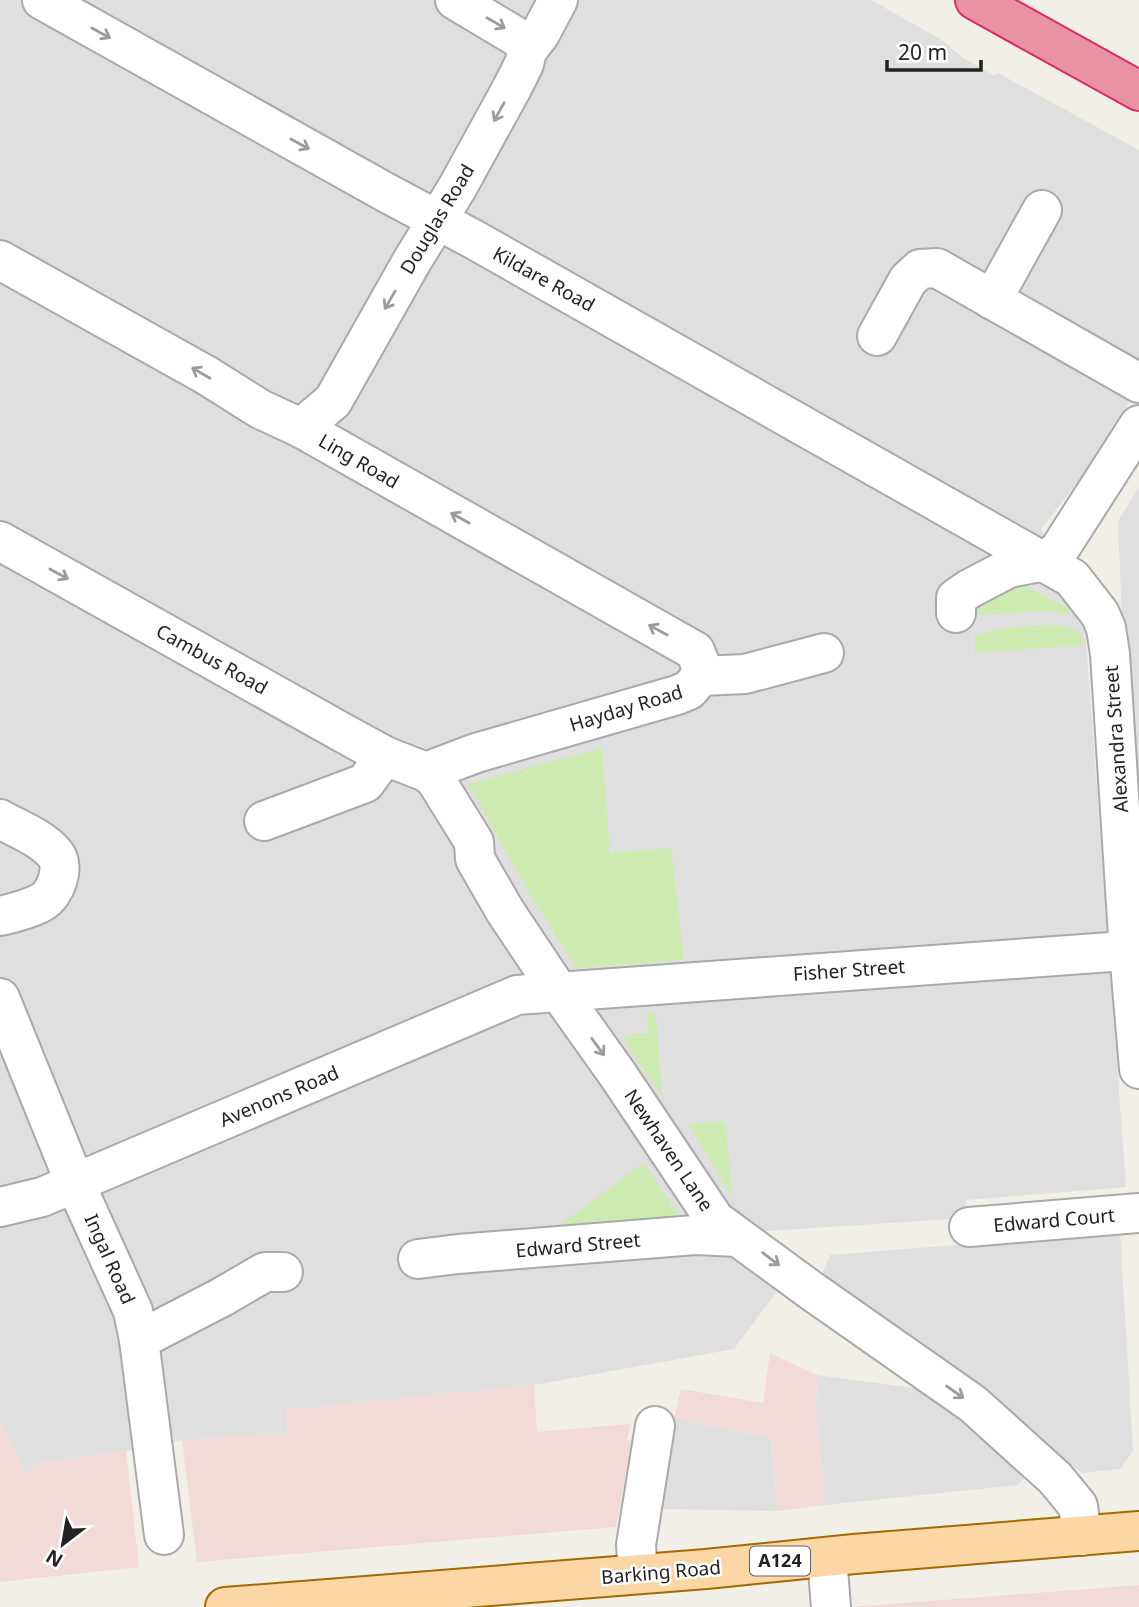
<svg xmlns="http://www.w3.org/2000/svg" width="1139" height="1607" viewBox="0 0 1139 1607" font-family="'Noto Sans',sans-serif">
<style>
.residential{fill:#e0dfdf}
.commercial{fill:#f2dad9}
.grass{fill:#cdebb0}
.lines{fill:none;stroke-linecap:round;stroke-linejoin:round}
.minor-casing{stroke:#a9a9a9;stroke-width:42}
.major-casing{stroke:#a06b00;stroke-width:42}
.highway-casing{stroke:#dc2a67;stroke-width:42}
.minor{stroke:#fff;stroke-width:38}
.major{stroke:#fcd6a4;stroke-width:38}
.highway{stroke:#e892a2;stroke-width:38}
.oneway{stroke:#9c9c9c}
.labels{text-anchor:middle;stroke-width:5;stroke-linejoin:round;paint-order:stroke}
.shield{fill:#fff;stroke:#646464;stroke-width:2}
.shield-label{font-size:18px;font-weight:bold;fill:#222}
.street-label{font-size:19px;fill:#222;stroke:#fff}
</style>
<rect width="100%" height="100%" fill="#f2efe9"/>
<g class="residential">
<polygon points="0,0 871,0 942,40 963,58 995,76 998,73 1139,150 1139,386 1096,459 1041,529 1084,613 1126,1187 966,1200 967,1218 767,1231 784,1282 734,1349 534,1385 287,1410 288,1433 182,1440 126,1451 42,1463 25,1473 0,1419"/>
<polygon points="1139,487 1139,811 1124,666 1118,521"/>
<polygon points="1120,1232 1133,1451 1120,1469 1082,1473 820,1279 830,1255"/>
<polygon points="817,1375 942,1392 1027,1475 1018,1485 825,1505 816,1410"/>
<polygon points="674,1418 771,1438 778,1511 665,1509 654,1503 666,1431"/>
</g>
<g class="commercial">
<polygon points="770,1353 817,1375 816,1410 825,1505 778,1511 771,1438 674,1418 681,1389 763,1403"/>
<polygon points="534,1385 537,1432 630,1424 627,1440 632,1441 616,1527 197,1562 182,1440 287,1433 286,1410"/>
<polygon points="0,1419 25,1473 42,1463 126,1451 139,1567 0,1582"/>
<polygon points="1139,1585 1139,1607 851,1607"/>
</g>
<g class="grass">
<polygon points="1018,582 1069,609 1070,614 1044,611 979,615 968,612"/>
<polygon points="1057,625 1069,627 1080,633 1085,645 975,653 975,635 1004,628"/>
<polygon points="602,748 610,853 671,848 684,960 576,968 533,900 468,784"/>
<polygon points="647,1013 656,1014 662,1097 623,1039 631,1034 648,1034"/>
<polygon points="726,1122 732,1197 688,1123"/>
<polygon points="644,1163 679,1217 554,1229"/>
</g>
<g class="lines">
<defs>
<g id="minor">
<polyline points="42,0 385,192 473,239 1072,578 1100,614 1106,628 1110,654 1129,951 1139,1069"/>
<polyline points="455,0 522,40 527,51"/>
<polyline points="0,260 206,375 260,409 301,428 695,651 700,663 701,676"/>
<polyline points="992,300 1042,210"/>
<polyline points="877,336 908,280 920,269 937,268 1139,383"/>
<polyline points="301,428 333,401 412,261 457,188 512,88 524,64 527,51 540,34 558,0"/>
<polyline points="0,541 345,734 385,756 426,772 435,779 474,842 475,859 505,911 559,992 618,1075 715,1220 809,1289 973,1404 1055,1478 1078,1506 1082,1536"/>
<polyline points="956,613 956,598 969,589 1009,568 1045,561 1059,550 1139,425"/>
<polyline points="426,772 476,753 677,695 689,690 701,676 745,674 824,653"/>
<path d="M 0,819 C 18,829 42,838 55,854 C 66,867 55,895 42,902 C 30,909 13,913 0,916"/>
<polyline points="264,821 365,783 385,756"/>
<polyline points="0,998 75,1183 133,1311 139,1340 164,1535"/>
<polyline points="0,1207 42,1197 75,1183 517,995 1139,950"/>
<polyline points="969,1227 1139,1213"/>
<polyline points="418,1259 458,1254 695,1235 738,1237"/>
<polyline points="139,1340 222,1297 265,1272 283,1272"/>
<polyline points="827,1557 831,1607"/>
<polyline points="638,1574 636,1545 655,1426"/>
</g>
<polyline id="major" points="225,1607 706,1569 854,1554 1139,1531"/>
<polyline id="highway" points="975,0 1139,91"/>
</defs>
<use href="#minor" class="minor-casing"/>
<use href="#major" class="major-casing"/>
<use href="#highway" class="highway-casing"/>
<use href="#minor" class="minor"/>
<use href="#major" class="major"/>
<use href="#highway" class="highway"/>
</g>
<defs><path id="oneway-shaft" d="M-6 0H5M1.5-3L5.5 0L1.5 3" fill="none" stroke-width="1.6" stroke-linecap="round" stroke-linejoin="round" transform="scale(1.75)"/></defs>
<g class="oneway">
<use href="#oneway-shaft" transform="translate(496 23) rotate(30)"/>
<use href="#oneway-shaft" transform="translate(101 33) rotate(29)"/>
<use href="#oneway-shaft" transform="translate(499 112) rotate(119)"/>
<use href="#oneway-shaft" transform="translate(300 144) rotate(29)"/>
<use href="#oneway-shaft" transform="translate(390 300) rotate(120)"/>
<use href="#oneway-shaft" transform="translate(201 373) rotate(-150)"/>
<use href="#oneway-shaft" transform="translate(460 518) rotate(-151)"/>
<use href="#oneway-shaft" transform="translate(59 574) rotate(29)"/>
<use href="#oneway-shaft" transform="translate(658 630) rotate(-151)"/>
<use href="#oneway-shaft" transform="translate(598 1047) rotate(54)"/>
<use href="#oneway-shaft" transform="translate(771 1259) rotate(37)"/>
<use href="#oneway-shaft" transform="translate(955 1392) rotate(35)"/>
</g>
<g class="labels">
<rect class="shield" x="750" y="1546.5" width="60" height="29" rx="5"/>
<g class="shield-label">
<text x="780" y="1567">A124</text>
</g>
<g class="street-label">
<text transform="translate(437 219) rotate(-59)" y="7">Douglas Road</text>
<text transform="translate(544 279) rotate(29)" y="7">Kildare Road</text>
<text transform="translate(359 461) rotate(30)" y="7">Ling Road</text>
<text transform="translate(212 659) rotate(29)" y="7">Cambus Road</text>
<text transform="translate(626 708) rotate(-17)" y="7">Hayday Road</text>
<text transform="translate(1116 739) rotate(-94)" y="7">Alexandra Street</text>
<text transform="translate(849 970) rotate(-4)" y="7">Fisher Street</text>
<text transform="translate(279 1096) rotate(-23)" y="7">Avenons Road</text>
<text transform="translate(669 1150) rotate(56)" y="7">Newhaven Lane</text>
<text transform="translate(1054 1220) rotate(-5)" y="7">Edward Court</text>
<text transform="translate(578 1245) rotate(-5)" y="7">Edward Street</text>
<text transform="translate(110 1259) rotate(66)" y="7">Ingal Road</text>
<text transform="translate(661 1572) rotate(-5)" y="7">Barking Road</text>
</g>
</g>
<g transform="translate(63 1544) rotate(211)" stroke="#ffffff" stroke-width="5" paint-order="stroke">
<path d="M0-5L12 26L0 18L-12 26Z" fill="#222222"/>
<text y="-10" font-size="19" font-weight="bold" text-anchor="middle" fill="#222222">N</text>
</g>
<path d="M887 60v10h94v-10" fill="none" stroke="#222222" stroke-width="3.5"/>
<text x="898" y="60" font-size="21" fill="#222222" stroke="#ffffff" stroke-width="5" paint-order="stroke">20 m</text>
</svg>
